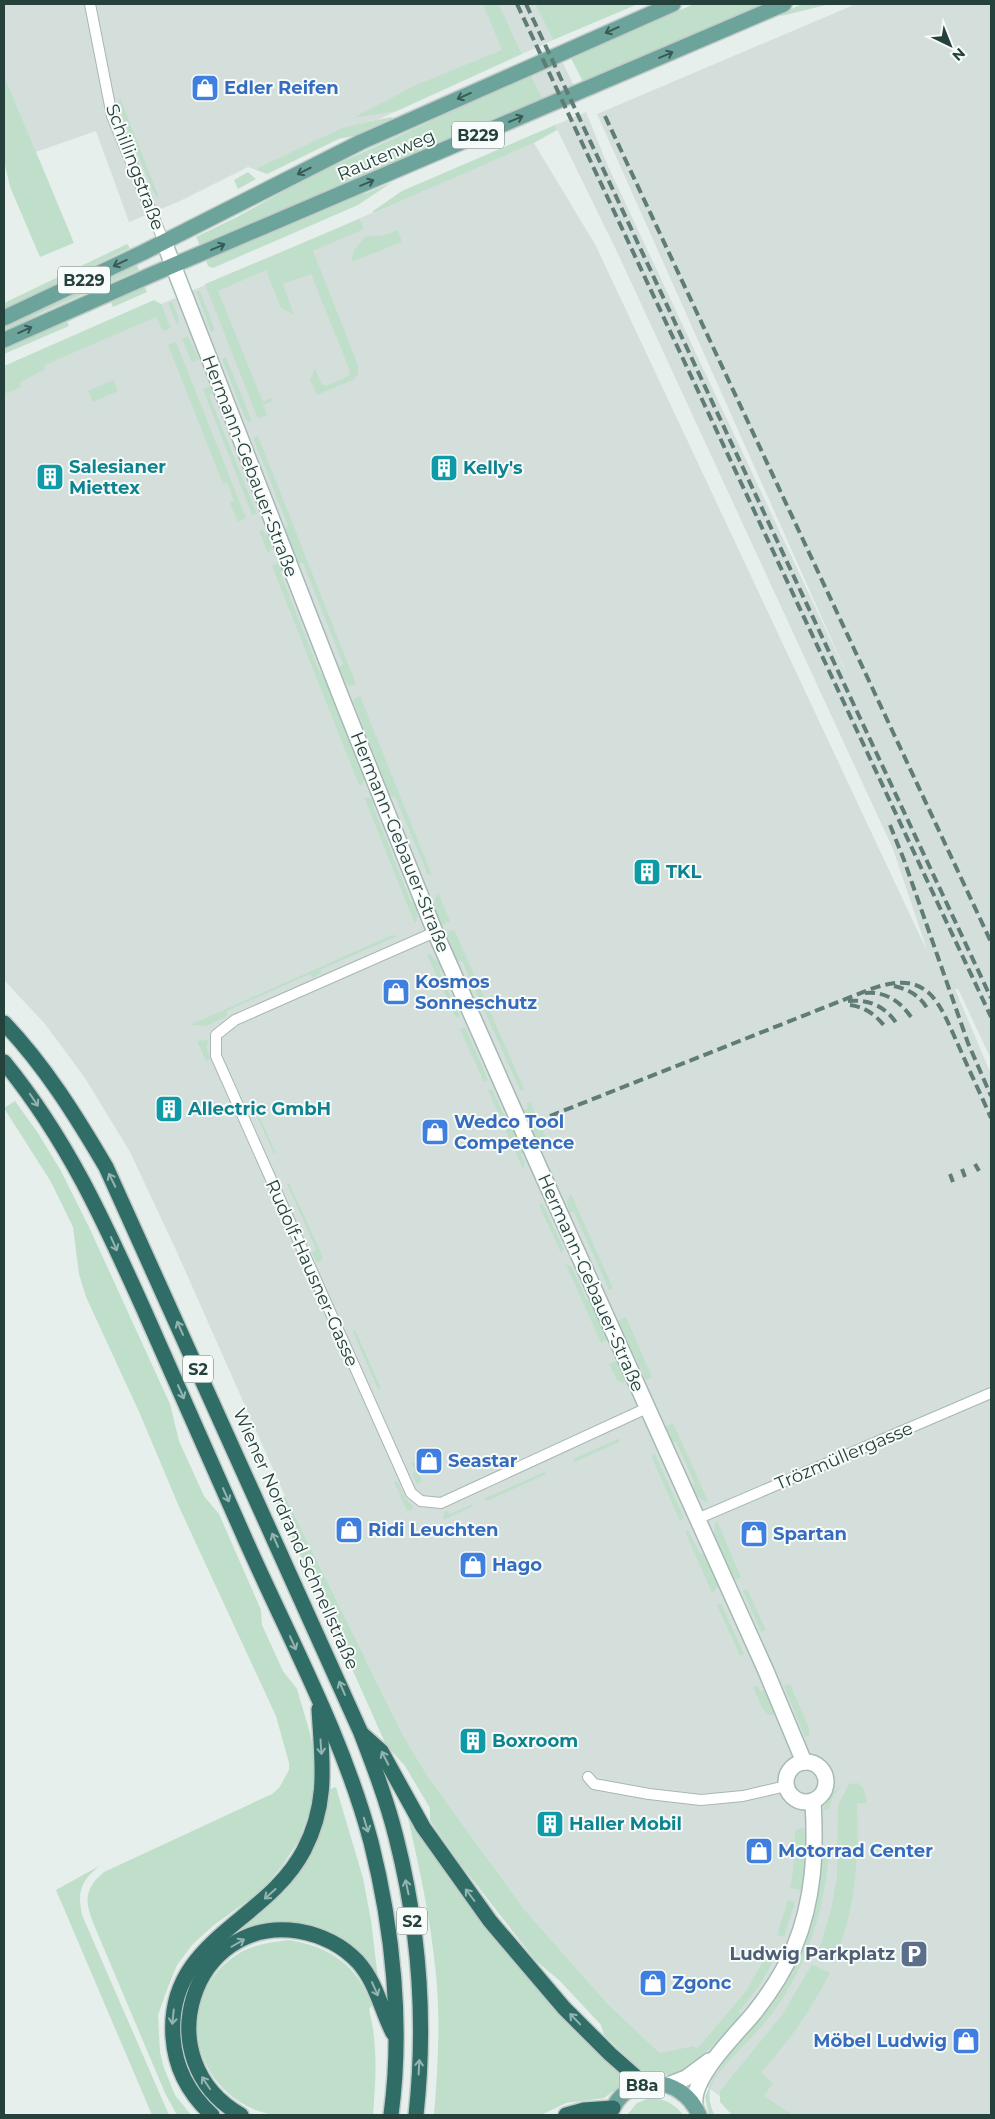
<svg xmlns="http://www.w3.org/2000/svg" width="995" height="2119" viewBox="0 0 995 2119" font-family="Montserrat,sans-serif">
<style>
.built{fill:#d4dfdb}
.green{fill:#c0dfcb}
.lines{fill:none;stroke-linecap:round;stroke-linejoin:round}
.street-casing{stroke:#a8b7b4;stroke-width:12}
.secondary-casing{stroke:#a5bab5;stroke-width:18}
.primary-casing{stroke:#c2cac8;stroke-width:18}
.highway-casing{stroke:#c2cac8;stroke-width:18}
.street{stroke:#fff;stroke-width:10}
.secondary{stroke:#fff;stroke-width:15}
.primary{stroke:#6ca39a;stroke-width:15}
.highway{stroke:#316d67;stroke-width:15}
.rail{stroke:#607c77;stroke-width:4;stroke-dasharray:10 5;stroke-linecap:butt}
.oneway{stroke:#375a54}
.oneway2{stroke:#94b4b0}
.labels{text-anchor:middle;stroke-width:4;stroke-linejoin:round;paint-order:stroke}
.shield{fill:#f7fbf9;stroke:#647975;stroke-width:1}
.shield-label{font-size:16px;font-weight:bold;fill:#25413c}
.shop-label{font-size:18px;font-weight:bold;fill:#366cbe;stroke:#f7fbf9;text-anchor:start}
.street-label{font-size:18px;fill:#25413c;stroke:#f7fbf9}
.culture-label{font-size:18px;font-weight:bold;fill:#0d838f;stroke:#f7fbf9;text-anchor:start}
.service-label{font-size:18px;font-weight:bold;fill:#4e5e75;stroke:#f7fbf9;text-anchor:end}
</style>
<rect width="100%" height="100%" fill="#e6efec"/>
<g class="built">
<polygon points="4,4 491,4 515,53 267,174 248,167 178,202 129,222 96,131 36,152 4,75"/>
<polygon points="499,4 535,4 553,40 522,54"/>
<polygon points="856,4 991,4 991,1059 958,989 955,989 991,1074 991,2115 746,2115 660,2053 607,2003 524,1909 427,1775 403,1735 285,1496 176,1250 130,1152 85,1078 45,1024 4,980 4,379 71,343 534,143 596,246 928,953 893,849 619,256 555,125 586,112 607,164 850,681 597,114"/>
<polygon points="562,61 574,86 543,99 531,75"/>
</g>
<g class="green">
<polygon points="483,4 499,4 522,54 397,111 353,118 416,85 502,50"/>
<polygon points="535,4 638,4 553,40"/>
<polygon points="694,4 764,4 583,82 571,58"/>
<polygon points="802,4 830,4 781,16 780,14"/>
<polygon points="4,75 74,243 40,257 10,187 4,160"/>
<polygon points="531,75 543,99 319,194 320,196 201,248 196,237 237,217 309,177"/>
<polygon points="120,98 158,195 158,199 152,189 118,105"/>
<polygon points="391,117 393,118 364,131 363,134 338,139 267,174 258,170 258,168 342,128"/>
<polygon points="555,125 557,130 534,143 373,213 373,211 402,191"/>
<polygon points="248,172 256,179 238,189 234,180"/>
<polygon points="391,183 358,205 213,268 208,266 206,260 363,192 364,194"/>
<polygon points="360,219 364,229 313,251 358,365 358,374 353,380 317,395 310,380 315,368 321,383 326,386 348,376 350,371 311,274 283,284 294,315 281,308 266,270 218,291 263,402 272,398 273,401 263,405 267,415 258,419 205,284"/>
<polygon points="398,230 402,242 351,262 354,250 365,237 385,235"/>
<polygon points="127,244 130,248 4,309 4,303"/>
<polygon points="135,261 139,270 43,312 4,332 4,325"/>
<polygon points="145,287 147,292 113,307 111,302"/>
<polygon points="196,291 200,291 215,330 211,332"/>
<polygon points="154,300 161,304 171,328 163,331 156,317 45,365 44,370 20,382 21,387 4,394 4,366"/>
<polygon points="172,301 179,319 177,325 168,303"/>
<polygon points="67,321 69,326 4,354 4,348"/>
<polygon points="188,336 199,359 192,362 182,339"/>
<polygon points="176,342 246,518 238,522 230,503 234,501 227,483 223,484 168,345"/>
<polygon points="226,357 251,419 251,421 248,422 245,418 222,359"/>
<polygon points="113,380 118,391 93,402 88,391"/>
<polygon points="211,386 213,393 209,395 257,514 252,515 203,389"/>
<polygon points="258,436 356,684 350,686 347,685 339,667 343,664 303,563 297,563 284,529 288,526 254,440 254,438"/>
<path d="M 263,530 L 266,535 L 270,534 C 273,542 275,548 268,553 L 259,531 Z"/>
<polygon points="277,563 282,565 284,570 280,572 320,673 325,673 365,779 362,785 359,785 272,566"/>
<polygon points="360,696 431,873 428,875 395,797 390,796 353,700"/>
<path d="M 364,797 L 374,799 L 376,803 L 373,806 L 411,902 L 414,901 C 419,908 418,918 415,924 Z"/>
<path d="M 438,893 L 450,921 L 442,925 C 437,914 430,904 438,893 Z"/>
<polygon points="454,929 525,1091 520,1090 462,961 457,961 445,933"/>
<polygon points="392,935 397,936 320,970 321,973 313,978 310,974 227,1011 227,1016 206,1026 190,1025"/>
<polygon points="430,954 443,967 439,970 460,1016 456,1018 427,955"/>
<polygon points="465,1027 488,1080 484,1082 460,1029"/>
<polygon points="208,1040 207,1048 210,1059 206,1061 197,1041"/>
<polygon points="492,1089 505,1117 509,1116 525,1152 521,1154 525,1163 523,1169 488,1090"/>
<path d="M 15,1101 L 38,1133 L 61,1171 L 89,1227 L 170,1404 L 179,1441 L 204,1496 L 219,1514 L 261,1610 L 262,1625 L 283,1671 L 297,1689 L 310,1733 L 314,1752 L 314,1787 L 310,1810 L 299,1840 L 282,1866 L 260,1892 L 214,1925 L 193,1944 L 177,1965 L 168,1987 L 158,2015 L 160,2052 L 164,2068 L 175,2095 L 191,2115 L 177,2115 L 165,2093 L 94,1925 C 85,1902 83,1890 104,1872 L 272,1794 L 279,1788 L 289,1770 L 289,1763 L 276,1716 L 180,1509 L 140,1414 L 86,1297 L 79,1274 L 73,1227 L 51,1182 L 4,1108 Z"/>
<polygon points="530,1102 548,1142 544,1143 537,1141 523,1111 528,1108 527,1103"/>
<polygon points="257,1111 276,1153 274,1154 256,1114"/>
<polygon points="289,1183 323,1257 321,1261 317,1262 312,1253 316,1249 287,1184"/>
<polygon points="571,1194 613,1288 609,1290 574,1212 569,1212 567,1201"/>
<polygon points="542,1203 564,1249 561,1253 539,1205"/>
<polygon points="566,1265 569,1265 572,1267 587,1300 591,1300 608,1340 601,1343"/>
<polygon points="626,1317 652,1377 646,1380 618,1321"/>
<polygon points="355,1330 381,1388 378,1389 353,1332"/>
<polygon points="617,1361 626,1381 623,1383 617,1380 609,1364"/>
<path d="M 673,1423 L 709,1503 C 701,1500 693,1494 692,1486 L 695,1484 L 676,1442 L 671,1442 L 665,1427 Z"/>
<polygon points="620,1438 619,1442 575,1462 573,1459"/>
<polygon points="654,1452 684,1518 680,1521 652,1458"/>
<polygon points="414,1462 422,1481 417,1484 412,1475 415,1471 411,1463"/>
<polygon points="545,1472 546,1474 487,1501 485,1498"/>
<polygon points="396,1481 398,1482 405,1498 413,1506 412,1510 407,1511 394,1482"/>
<path d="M 285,1496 L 403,1735 L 427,1775 L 524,1909 L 607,2003 L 660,2053 L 694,2046 L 697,2049 L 746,1991 L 772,1946 L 779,1950 L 761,1983 L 739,2012 L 742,2016 L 728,2032 L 685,2071 L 676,2075 L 668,2075 L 649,2074 L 637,2067 L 604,2035 L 601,2025 L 560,1981 L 535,1960 L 458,1861 L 430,1820 L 430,1808 L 405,1766 L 386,1745 L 337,1635 C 331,1611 323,1584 305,1566 L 275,1500 Z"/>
<polygon points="472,1504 473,1506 443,1520 443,1516 446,1510 450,1514"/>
<path d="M 717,1521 L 741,1577 L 733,1581 C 727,1566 707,1536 717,1521 Z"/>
<polygon points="688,1530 700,1554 705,1555 719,1586 712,1593 685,1531"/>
<polygon points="747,1589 766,1630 761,1632 743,1591"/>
<polygon points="721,1603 744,1654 740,1656 717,1605"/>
<polygon points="790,1684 809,1728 809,1735 805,1738 784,1686"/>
<path d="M 758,1685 L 760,1691 L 765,1690 L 775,1715 C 762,1718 758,1696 753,1687 Z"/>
<path d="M 858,1783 L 864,1789 L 867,1803 L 857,1803 C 859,1861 856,1908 834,1962 L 817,1956 L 831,1910 L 837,1876 L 838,1805 L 849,1784 Z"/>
<path d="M 336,1787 L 363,1878 L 371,1920 L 378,1979 L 342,1941 L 243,1933 L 240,1927 C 258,1913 278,1899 293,1881 C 315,1855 324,1822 330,1789 Z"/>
<path d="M 840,1787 L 832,1799 L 829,1809 L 823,1811 C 825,1801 831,1793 840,1787 Z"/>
<path d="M 408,1818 C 428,1847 447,1877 469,1906 C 516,1969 570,2027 627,2081 L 604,2098 L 566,2103 L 541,2115 L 434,2115 C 438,2066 441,2015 435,1966 C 430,1916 419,1867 408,1818 Z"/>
<path d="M 804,1828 C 805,1841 809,1881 801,1890 L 790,1888 L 793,1871 L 795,1832 L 797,1829 Z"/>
<path d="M 824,1849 L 829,1853 C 824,1915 804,1977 763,2025 C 752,2038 716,2072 711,2086 C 708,2095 710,2108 715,2115 L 709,2115 L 705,2097 L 714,2077 L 734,2048 L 772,2005 L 797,1960 L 817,1901 Z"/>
<path d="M 101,1865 C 81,1880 77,1891 82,1915 L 169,2115 L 152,2115 L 56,1890 Z"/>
<polygon points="788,1900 795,1902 784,1937 777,1935"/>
<path d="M 288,1940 C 329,1946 358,1965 372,2006 L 369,2009 C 378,2046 376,2078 373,2115 L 273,2115 C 190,2098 168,1993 243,1951 C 257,1944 273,1942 288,1940 Z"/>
<path d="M 812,1964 L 830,1973 C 810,2011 790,2041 761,2072 L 773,2083 L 764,2096 L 793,2115 L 732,2115 L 720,2102 L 720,2091 L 782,2015 Z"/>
<path d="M 647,2099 C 663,2098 673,2102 683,2115 L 627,2115 L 637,2103 Z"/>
</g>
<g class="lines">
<defs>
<g id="street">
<polyline points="90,4 112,116 164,242"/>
<polyline points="435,932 235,1020 216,1035 216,1056 411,1493 421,1501 441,1503 647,1408"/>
<polyline points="697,1519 991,1393"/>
<polyline points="588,1777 594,1784 649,1794 701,1800 743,1796 786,1786"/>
</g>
<g id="secondary">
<polyline points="164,242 341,697 435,932 539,1167 766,1671 804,1762"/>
<circle cx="806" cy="1782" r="20"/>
<polyline points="668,2085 686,2078 709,2061"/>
<path d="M 695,2105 C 691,2077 737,2034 754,2013 C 770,1993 784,1971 794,1948 C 814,1900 816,1852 813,1801"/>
</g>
<g id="primary">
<polyline points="4,318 144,252 361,142 673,4"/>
<polyline points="4,340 153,274 784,4"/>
<path d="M 610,2115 C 625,2071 682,2074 699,2115"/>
</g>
<g id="highway">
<path d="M 4,1023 C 45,1066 76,1116 106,1167 L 361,1733 C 374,1767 387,1801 396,1837 C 419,1927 426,2023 416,2115"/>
<path d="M 4,1062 C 67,1139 104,1221 144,1310 C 178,1387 212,1464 246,1541 C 290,1640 343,1737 371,1842 C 393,1929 403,2026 391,2115"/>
<polyline points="362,1734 381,1751 423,1827 490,1921 564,2008 610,2054 644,2084"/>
<path d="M 212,2115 C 189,2094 175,2068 173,2037 C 166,1940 266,1923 304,1850 C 329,1802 322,1761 319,1709"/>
<path d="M 241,2115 C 145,2061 192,1915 298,1931 C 321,1935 342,1945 358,1962 C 376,1982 381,2009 393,2033"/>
<polyline points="566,2115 584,2110 613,2108"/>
</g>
</defs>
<use href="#street" class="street-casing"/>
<use href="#secondary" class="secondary-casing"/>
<use href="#primary" class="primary-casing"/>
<use href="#highway" class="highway-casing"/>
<use href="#street" class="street"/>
<use href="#secondary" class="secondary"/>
<use href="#primary" class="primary"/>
<use href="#highway" class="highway"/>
<g class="rail">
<polyline points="517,4 991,1017"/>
<polyline points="526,4 991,998"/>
<polyline points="605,116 991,942"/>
<polyline points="890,825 904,860 968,1043 991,1096"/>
<path d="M 894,986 C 908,989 921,996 928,1010"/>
<path d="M 865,993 C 885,991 900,1001 911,1017"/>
<path d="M 848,1001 C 869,999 885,1006 897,1024"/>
<path d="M 850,1005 C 866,1007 877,1016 886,1028"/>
<path d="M 550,1116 L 871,989 C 930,968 939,1003 960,1049 C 970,1072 981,1095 991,1118"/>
<polyline points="975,1164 979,1171"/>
<polyline points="962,1169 965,1177"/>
<polyline points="950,1174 953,1182"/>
</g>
</g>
<defs><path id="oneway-shaft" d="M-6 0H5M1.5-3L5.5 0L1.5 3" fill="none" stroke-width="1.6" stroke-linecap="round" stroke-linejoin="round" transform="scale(1.25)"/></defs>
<g class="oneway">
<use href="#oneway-shaft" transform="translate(612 30) rotate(156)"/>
<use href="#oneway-shaft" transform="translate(666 55) rotate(-23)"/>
<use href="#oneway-shaft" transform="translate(464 96) rotate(156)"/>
<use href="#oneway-shaft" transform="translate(516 119) rotate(-23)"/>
<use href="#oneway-shaft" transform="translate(304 171) rotate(153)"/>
<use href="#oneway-shaft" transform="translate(367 183) rotate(-23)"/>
<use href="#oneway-shaft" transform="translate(218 247) rotate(-23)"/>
<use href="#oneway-shaft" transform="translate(120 263) rotate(155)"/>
<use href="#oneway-shaft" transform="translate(25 330) rotate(-24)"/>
</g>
<g class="oneway2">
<use href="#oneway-shaft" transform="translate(34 1100) rotate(56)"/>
<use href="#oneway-shaft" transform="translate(112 1180) rotate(-116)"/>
<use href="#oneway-shaft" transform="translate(114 1244) rotate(66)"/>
<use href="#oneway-shaft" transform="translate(180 1328) rotate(-114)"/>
<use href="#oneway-shaft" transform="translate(181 1392) rotate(66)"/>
<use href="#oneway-shaft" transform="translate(226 1495) rotate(66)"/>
<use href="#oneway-shaft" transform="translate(275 1540) rotate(-114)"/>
<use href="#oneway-shaft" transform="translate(293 1643) rotate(66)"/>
<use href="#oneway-shaft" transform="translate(342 1688) rotate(-113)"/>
<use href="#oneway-shaft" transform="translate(321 1747) rotate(86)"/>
<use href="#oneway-shaft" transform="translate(385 1758) rotate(-117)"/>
<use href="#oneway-shaft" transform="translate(366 1825) rotate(73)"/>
<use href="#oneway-shaft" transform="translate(407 1887) rotate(-102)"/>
<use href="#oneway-shaft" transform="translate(270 1894) rotate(138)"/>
<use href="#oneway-shaft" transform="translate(470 1895) rotate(-127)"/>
<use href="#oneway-shaft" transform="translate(238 1943) rotate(-30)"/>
<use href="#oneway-shaft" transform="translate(375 1989) rotate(66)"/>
<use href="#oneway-shaft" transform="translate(173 2017) rotate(96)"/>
<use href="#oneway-shaft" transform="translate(575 2019) rotate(-134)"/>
<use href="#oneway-shaft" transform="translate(419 2067) rotate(-87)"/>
<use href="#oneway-shaft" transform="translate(206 2083) rotate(-124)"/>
</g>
<defs>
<symbol id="shop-square" viewBox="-11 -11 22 22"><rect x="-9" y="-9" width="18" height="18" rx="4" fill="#3f7fe0" stroke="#f7fbf9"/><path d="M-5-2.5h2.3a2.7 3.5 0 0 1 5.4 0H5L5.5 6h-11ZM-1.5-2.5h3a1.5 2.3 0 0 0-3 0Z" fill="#fff"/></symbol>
<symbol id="building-square" viewBox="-11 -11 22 22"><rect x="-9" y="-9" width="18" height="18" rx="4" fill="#0f9aa8" stroke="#f7fbf9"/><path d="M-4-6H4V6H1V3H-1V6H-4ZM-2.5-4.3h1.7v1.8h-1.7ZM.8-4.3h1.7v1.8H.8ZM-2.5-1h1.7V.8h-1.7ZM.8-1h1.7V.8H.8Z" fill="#fff"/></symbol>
<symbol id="parking-square" viewBox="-11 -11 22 22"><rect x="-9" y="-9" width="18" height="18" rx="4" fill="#5c6f8a" stroke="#f7fbf9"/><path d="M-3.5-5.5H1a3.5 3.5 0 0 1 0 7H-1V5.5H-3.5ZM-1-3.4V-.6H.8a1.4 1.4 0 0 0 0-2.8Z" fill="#fff"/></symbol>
</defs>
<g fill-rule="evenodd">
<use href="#shop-square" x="189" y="72" width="32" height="32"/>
<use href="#building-square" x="428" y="452" width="32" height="32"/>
<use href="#building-square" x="34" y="461" width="32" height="32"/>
<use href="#building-square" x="631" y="856" width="32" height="32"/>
<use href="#shop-square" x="380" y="976" width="32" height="32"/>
<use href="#building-square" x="153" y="1093" width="32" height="32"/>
<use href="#shop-square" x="419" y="1116" width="32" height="32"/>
<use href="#shop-square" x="413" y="1445" width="32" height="32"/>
<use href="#shop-square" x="333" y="1514" width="32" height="32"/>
<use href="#shop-square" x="738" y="1518" width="32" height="32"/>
<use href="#shop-square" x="457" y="1549" width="32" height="32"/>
<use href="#building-square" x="457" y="1725" width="32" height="32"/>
<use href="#building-square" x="534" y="1808" width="32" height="32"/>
<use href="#shop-square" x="743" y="1835" width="32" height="32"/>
<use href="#parking-square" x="898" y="1938" width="32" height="32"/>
<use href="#shop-square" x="637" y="1967" width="32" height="32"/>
<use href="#shop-square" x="950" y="2025" width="32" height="32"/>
</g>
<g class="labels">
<g class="shield">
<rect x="452" y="121.5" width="52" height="27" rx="4"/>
<rect x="58" y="266.5" width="52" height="27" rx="4"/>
<rect x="183" y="1355.5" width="30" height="27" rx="4"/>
<rect x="397" y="1907.5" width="30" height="27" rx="4"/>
<rect x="619.5" y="2071.5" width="45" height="27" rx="4"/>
</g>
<g class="shield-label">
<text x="478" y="141">B229</text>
<text x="84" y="286">B229</text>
<text x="198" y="1375">S2</text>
<text x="412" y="1927">S2</text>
<text x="642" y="2091">B8a</text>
</g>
<g class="shop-label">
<text x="224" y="94">Edler Reifen</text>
<text x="415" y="988">Kosmos<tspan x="415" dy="21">Sonneschutz</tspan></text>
<text x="454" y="1128">Wedco Tool<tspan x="454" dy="21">Competence</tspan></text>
<text x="448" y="1467">Seastar</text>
<text x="368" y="1536">Ridi Leuchten</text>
<text x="773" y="1540">Spartan</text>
<text x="492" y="1571">Hago</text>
<text x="778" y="1857">Motorrad Center</text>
<text x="672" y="1989">Zgonc</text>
<text x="947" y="2047" text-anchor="end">Möbel Ludwig</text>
</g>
<g class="street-label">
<text transform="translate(386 155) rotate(-23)" y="6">Rautenweg</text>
<text transform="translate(135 167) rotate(69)" y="6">Schillingstraße</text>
<text transform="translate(250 466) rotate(69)" y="6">Hermann-Gebauer-Straße</text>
<text transform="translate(400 842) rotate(68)" y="6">Hermann-Gebauer-Straße</text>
<text transform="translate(312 1273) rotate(66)" y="6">Rudolf-Hausner-Gasse</text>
<text transform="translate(591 1283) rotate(66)" y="6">Hermann-Gebauer-Straße</text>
<text transform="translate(844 1456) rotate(-23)" y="6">Trözmüllergasse</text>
<text transform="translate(296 1539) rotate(66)" y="6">Wiener Nordrand Schnellstraße</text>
</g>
<g class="culture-label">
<text x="69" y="473">Salesianer<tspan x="69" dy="21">Miettex</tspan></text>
<text x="463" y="474">Kelly's</text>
<text x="666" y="878">TKL</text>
<text x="188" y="1115">Allectric GmbH</text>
<text x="492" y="1747">Boxroom</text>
<text x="569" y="1830">Haller Mobil</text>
</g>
<g class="service-label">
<text x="895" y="1960">Ludwig Parkplatz</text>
</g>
</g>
<rect width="995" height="2119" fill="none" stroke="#25413c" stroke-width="10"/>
<g transform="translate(950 45) rotate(137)" stroke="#f7fbf9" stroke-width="4" paint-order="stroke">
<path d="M0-4L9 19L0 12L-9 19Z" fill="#25413c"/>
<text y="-8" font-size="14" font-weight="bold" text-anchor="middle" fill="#25413c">N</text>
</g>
</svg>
